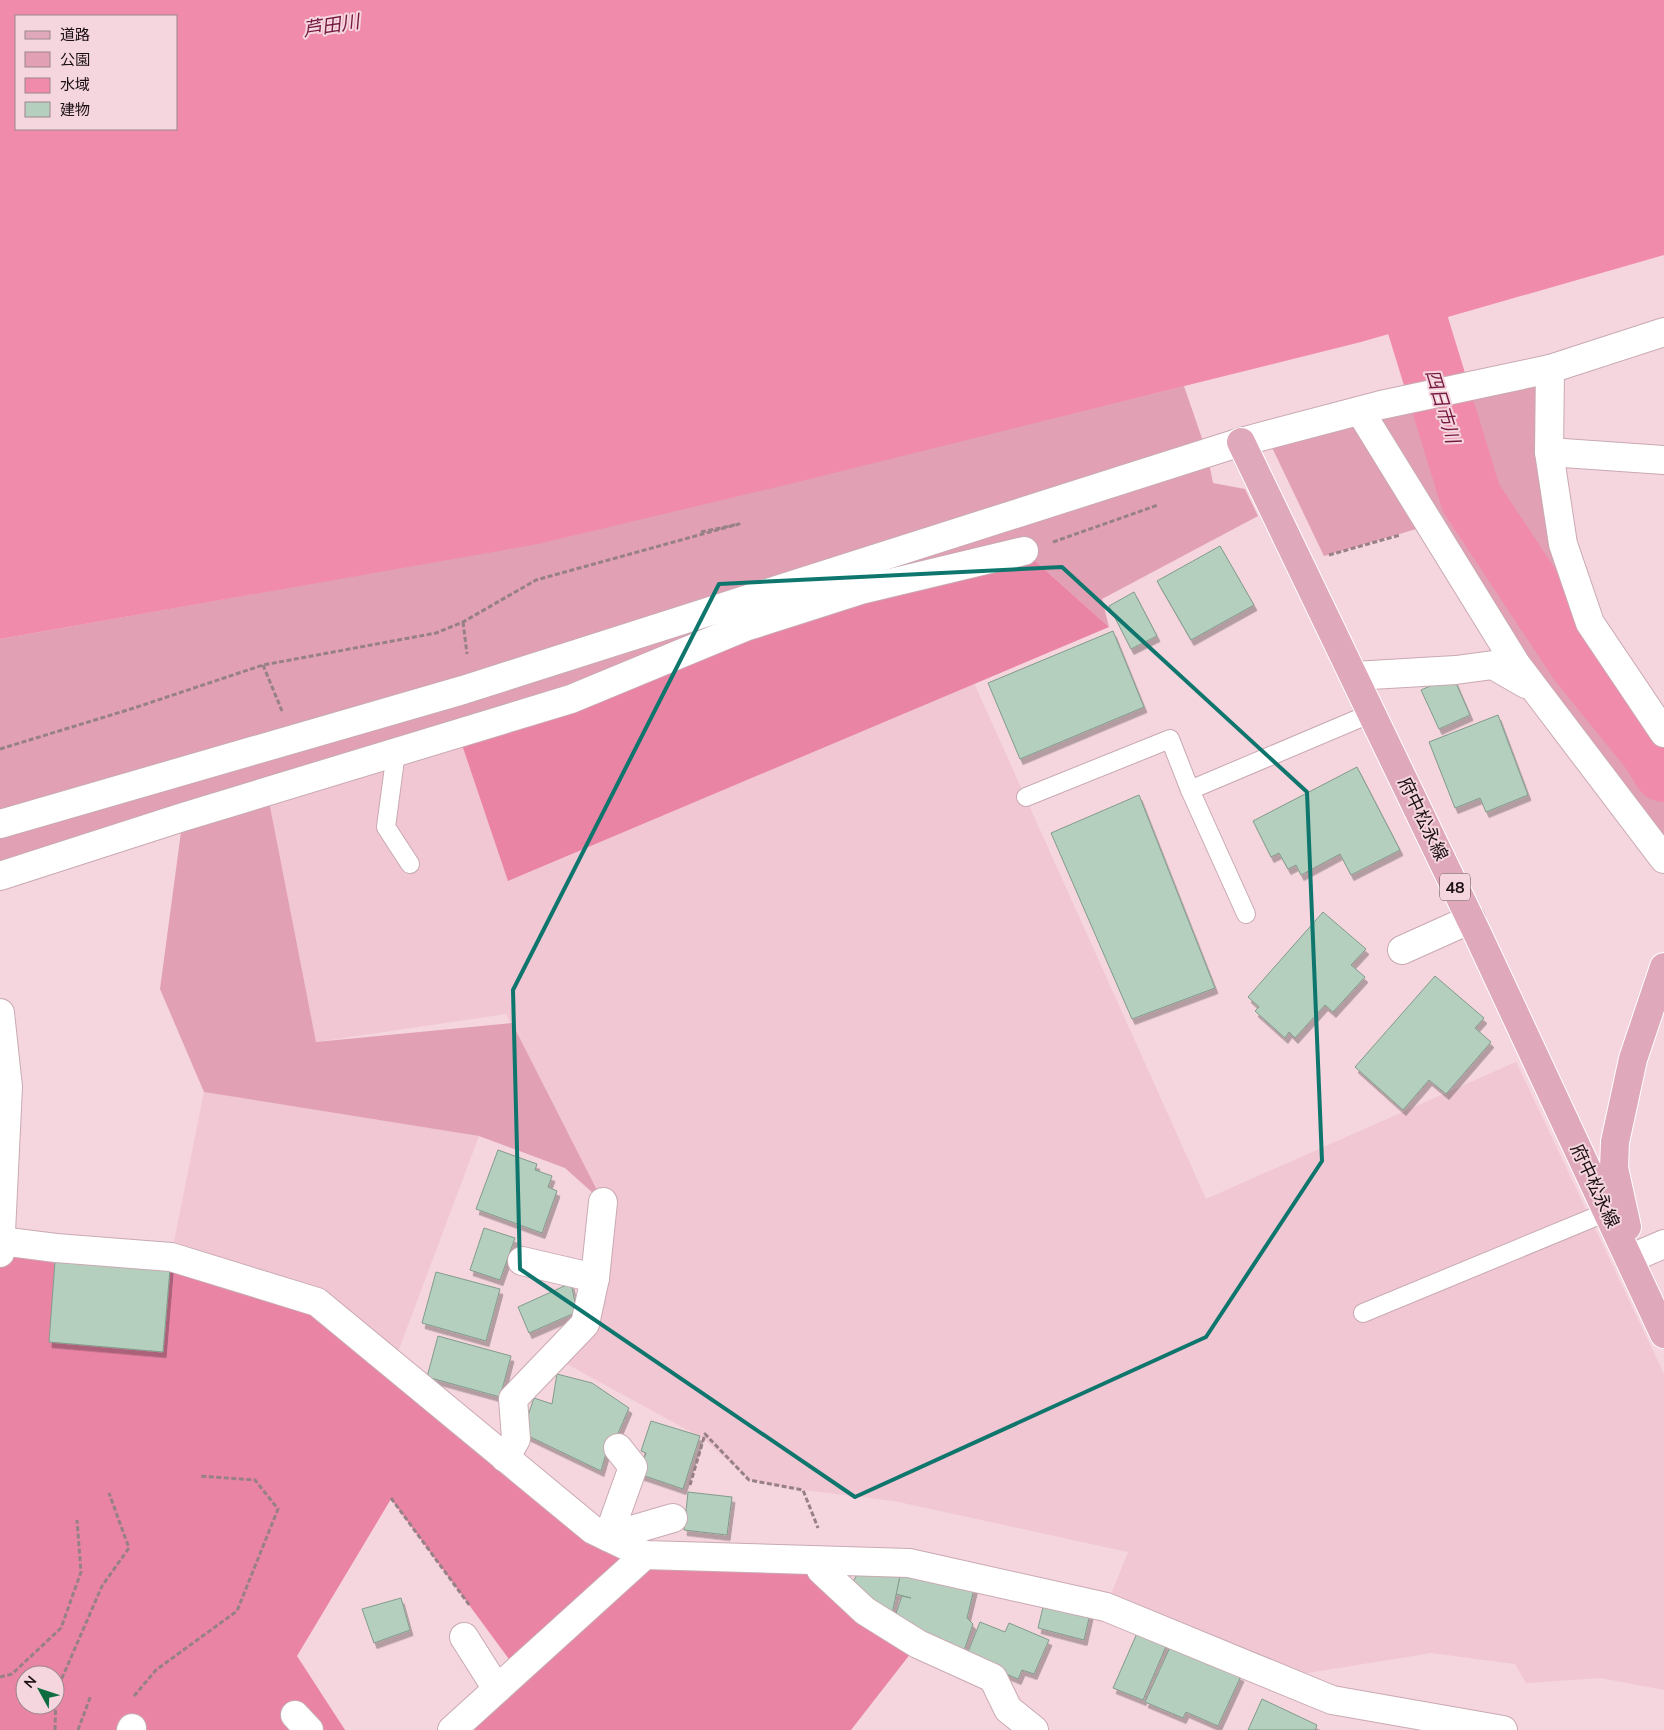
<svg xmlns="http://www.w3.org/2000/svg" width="1664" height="1730" viewBox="0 0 1664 1730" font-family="Mulish,'Noto Sans JP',sans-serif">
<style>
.built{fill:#f0c7d2}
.green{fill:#e1a0b3}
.forest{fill:#e984a5;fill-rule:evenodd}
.water{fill:#f18bac;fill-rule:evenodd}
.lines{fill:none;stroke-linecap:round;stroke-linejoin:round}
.river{stroke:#f18bac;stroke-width:62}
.building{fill:#b4cfbd;stroke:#829b8b;filter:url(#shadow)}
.lane-casing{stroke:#c9aab2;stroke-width:20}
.street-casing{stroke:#c9aab2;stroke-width:30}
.secondary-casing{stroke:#c9aab2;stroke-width:30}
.primary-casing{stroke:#fff;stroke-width:30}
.path{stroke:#978087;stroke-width:3;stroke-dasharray:5 2.5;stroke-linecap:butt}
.lane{stroke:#fff;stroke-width:18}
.street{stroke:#fff;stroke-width:28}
.secondary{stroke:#fff;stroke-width:28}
.primary{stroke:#dfa9bb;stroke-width:28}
.marked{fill:none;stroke:#0f766e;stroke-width:4;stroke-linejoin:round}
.labels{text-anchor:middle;stroke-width:4;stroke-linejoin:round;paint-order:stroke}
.shield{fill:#f5d5de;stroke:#5c4b51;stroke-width:1}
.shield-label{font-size:16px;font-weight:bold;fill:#1b1014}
.street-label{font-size:18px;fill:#1b1014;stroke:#f5d5de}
.water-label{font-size:19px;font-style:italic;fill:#751b41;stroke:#f5d5de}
</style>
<defs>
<filter id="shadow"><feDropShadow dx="3" dy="5.5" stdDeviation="0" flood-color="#0004"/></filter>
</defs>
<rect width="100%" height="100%" fill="#f5d5de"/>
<g class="built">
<polygon points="974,683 1206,1199 1516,1062 1664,1374 1664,1690 1601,1678 1526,1683 1515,1664 1431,1653 1277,1678 1106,1607 1128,1552 894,1501 803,1490 749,1480 704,1439 554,1357 585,1324 603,1202 506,1014 316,1042 267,791 458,733 509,881"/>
<polygon points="204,1092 479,1136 393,1365 171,1257"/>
</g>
<g class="green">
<polygon points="1550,369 1563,544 1664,733 1664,859 1430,525 1324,556 1266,435"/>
<polygon points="1184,386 1207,453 1213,483 1245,489 1258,516 1102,599 1109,627 1024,551 267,791 316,1042 512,1023 603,1202 565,1168 479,1136 204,1092 160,989 183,817 0,876 0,639 545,542"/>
</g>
<g class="forest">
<polygon points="1024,551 1109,627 508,881 458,733 745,627"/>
<path d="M 56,1248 L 49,1342 L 163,1352 L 171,1257 L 317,1302 L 608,1537 L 795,1559 L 918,1644 L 851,1730 L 452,1730 L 517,1670 L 391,1499 L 297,1656 L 345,1730 L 0,1730 L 0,1253 ZM 25,1675 L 55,1675 L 55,1705 L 25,1705 Z"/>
</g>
<path class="water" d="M 0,0 L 1664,0 L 1664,255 L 1361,342 L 810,479 L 538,544 L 0,639 ZM 16,16 L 176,16 L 176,129 L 16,129 Z"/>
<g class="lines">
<polyline class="river" points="1393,244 1471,498 1579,661 1651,750 1664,771"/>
</g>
<g class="building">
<polygon points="1220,546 1254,605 1191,640 1157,581"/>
<polygon points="1134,592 1157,636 1131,649 1109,606"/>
<polygon points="1113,631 1144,707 1020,759 988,683"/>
<polygon points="1453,676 1470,715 1439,729 1421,690"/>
<polygon points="1498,715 1528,795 1486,812 1480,798 1455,808 1429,742"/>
<polygon points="1357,767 1400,850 1351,875 1340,854 1301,875 1296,865 1288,869 1279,853 1271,857 1253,821"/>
<polygon points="1139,795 1215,988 1132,1019 1051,833"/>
<polygon points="1323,912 1366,949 1351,965 1365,977 1333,1012 1325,1005 1295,1038 1289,1032 1285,1038 1255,1011 1259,1007 1248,997"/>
<polygon points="1435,976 1484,1018 1475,1028 1491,1042 1446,1094 1429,1080 1403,1110 1355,1067"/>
<polygon points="498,1150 537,1164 535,1170 552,1176 548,1187 557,1191 542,1233 476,1209"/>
<polygon points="484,1228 515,1238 500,1280 470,1270"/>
<polygon points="56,1248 171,1257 163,1352 49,1342"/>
<polygon points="436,1272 500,1289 486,1341 422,1323"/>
<polygon points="571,1283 577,1312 529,1333 518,1307"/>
<polygon points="438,1336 511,1356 500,1397 427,1377"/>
<polygon points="557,1374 592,1383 629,1408 613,1445 609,1443 601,1471 522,1433 534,1398 552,1404"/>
<polygon points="651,1421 700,1436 683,1489 639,1474 646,1453 641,1451"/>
<polygon points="688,1492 732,1497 727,1535 684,1530"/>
<polygon points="902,1567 975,1585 967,1618 973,1624 963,1654 893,1622 902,1596 911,1598 896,1594"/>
<polygon points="860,1569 900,1576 892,1614 849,1589"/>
<polygon points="401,1598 410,1630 374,1643 362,1609"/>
<polygon points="1044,1603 1090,1614 1084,1640 1038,1628"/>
<polygon points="980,1622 1005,1632 1009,1623 1049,1640 1034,1674 1022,1670 1018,1679 966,1657"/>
<polygon points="1138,1631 1167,1644 1143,1700 1113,1688"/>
<polygon points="1171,1645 1241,1676 1218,1726 1186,1712 1183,1718 1145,1702"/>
<polygon points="1262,1699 1317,1725 1315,1730 1248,1730"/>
</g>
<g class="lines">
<defs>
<g id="lane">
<polyline points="396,752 386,827 410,864"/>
<polyline points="1190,790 1246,914"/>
<polyline points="1026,797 1170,739 1190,790 1372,713"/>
<polyline points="1363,1313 1607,1212"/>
</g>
<g id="street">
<polyline points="1550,369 1549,452 1563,544 1590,623 1664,733"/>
<polyline points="1360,411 1516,664 1664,859"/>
<polyline points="1549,452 1664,460"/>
<polyline points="1354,676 1456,670 1493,665 1526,684"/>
<polyline points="0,824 463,690 1241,442"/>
<polyline points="0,876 183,817 571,699 745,627 861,590 1024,551"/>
<polyline points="1402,950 1471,919"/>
<polyline points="0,1013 8,1087 0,1253"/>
<polyline points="0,1241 56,1248 171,1257 317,1302 593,1530 645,1555 909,1563 1106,1607 1332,1700 1503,1730"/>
<polyline points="1629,1259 1664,1244"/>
<polyline points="522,1261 595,1278"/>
<polyline points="505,1458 516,1439 513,1399 585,1324 595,1278 603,1202"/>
<polyline points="608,1537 633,1467 618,1448"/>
<polyline points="608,1537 673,1518"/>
<polyline points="820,1561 821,1570 865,1611 918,1644 993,1678 1008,1709 1034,1730"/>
<polyline points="464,1637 497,1689"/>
<polyline points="295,1715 309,1730"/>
<polyline points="131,1730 132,1728"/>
<polyline points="452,1730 645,1555"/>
</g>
<polyline id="secondary" points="1241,442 1381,405 1550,369 1664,332"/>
<g id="primary">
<polyline points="1241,442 1478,935 1664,1334"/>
<polyline points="1627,1227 1614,1168 1615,1142 1633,1059 1664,967"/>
</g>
</defs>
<use href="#lane" class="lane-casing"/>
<use href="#street" class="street-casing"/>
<use href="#secondary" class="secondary-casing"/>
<use href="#primary" class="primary-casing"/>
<g class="path">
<polyline points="1053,542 1158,505"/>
<polyline points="1329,555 1400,535"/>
<polyline points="463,622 467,654"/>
<polyline points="263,665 282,711"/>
<polyline points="0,749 134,708 263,665 436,633 463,622 536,580 739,524 701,532"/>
<polyline points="690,1485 705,1434 749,1480 803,1490 818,1528"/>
<polyline points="391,1498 470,1606"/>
<polyline points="0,1677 12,1674 61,1628 81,1572 77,1520"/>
<polyline points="134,1696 156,1670 237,1611 278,1509 255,1480 199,1476"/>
<polyline points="55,1730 56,1692 102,1586 129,1548 109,1493"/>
<polyline points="78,1730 91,1695"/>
</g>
<use href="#lane" class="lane"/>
<use href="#street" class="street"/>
<use href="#secondary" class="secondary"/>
<use href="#primary" class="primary"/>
</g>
<path class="marked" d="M 1062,567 L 1307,792 L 1322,1161 L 1206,1337 L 855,1497 L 520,1269 L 513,990 L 719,584 Z"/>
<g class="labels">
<rect class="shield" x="1440" y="873.5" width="30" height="27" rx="4"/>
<g class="shield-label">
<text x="1455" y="893">48</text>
</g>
<g class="street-label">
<text transform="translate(1423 819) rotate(64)" y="6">府中松永線</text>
<text transform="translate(1595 1186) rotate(65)" y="6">府中松永線</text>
</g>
<g class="water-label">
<text transform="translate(331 25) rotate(-9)" y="7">芦田川</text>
<text transform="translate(1443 406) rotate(73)" y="7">四日市川</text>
</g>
</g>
<rect x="15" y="15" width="162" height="115" fill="#f5d5de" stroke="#9e868d"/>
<rect x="25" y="31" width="25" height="8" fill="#dfa9bb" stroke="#9e868d"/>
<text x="60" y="40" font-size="15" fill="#1b1014">道路</text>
<rect x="25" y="52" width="25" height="15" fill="#e1a0b3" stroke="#9e868d"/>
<text x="60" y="65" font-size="15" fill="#1b1014">公園</text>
<rect x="25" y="78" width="25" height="15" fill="#f18bac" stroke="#9e868d"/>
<text x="60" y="90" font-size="15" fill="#1b1014">水域</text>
<rect x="25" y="102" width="25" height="15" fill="#b4cfbd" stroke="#9e868d"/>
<text x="60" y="115" font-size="15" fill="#1b1014">建物</text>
<g transform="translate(40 1690) rotate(310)"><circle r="24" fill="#f5d5de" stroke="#9e868d"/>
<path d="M0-4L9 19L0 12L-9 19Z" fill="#0e6c40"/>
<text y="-8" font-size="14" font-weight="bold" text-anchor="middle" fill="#1b1014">N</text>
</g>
</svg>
